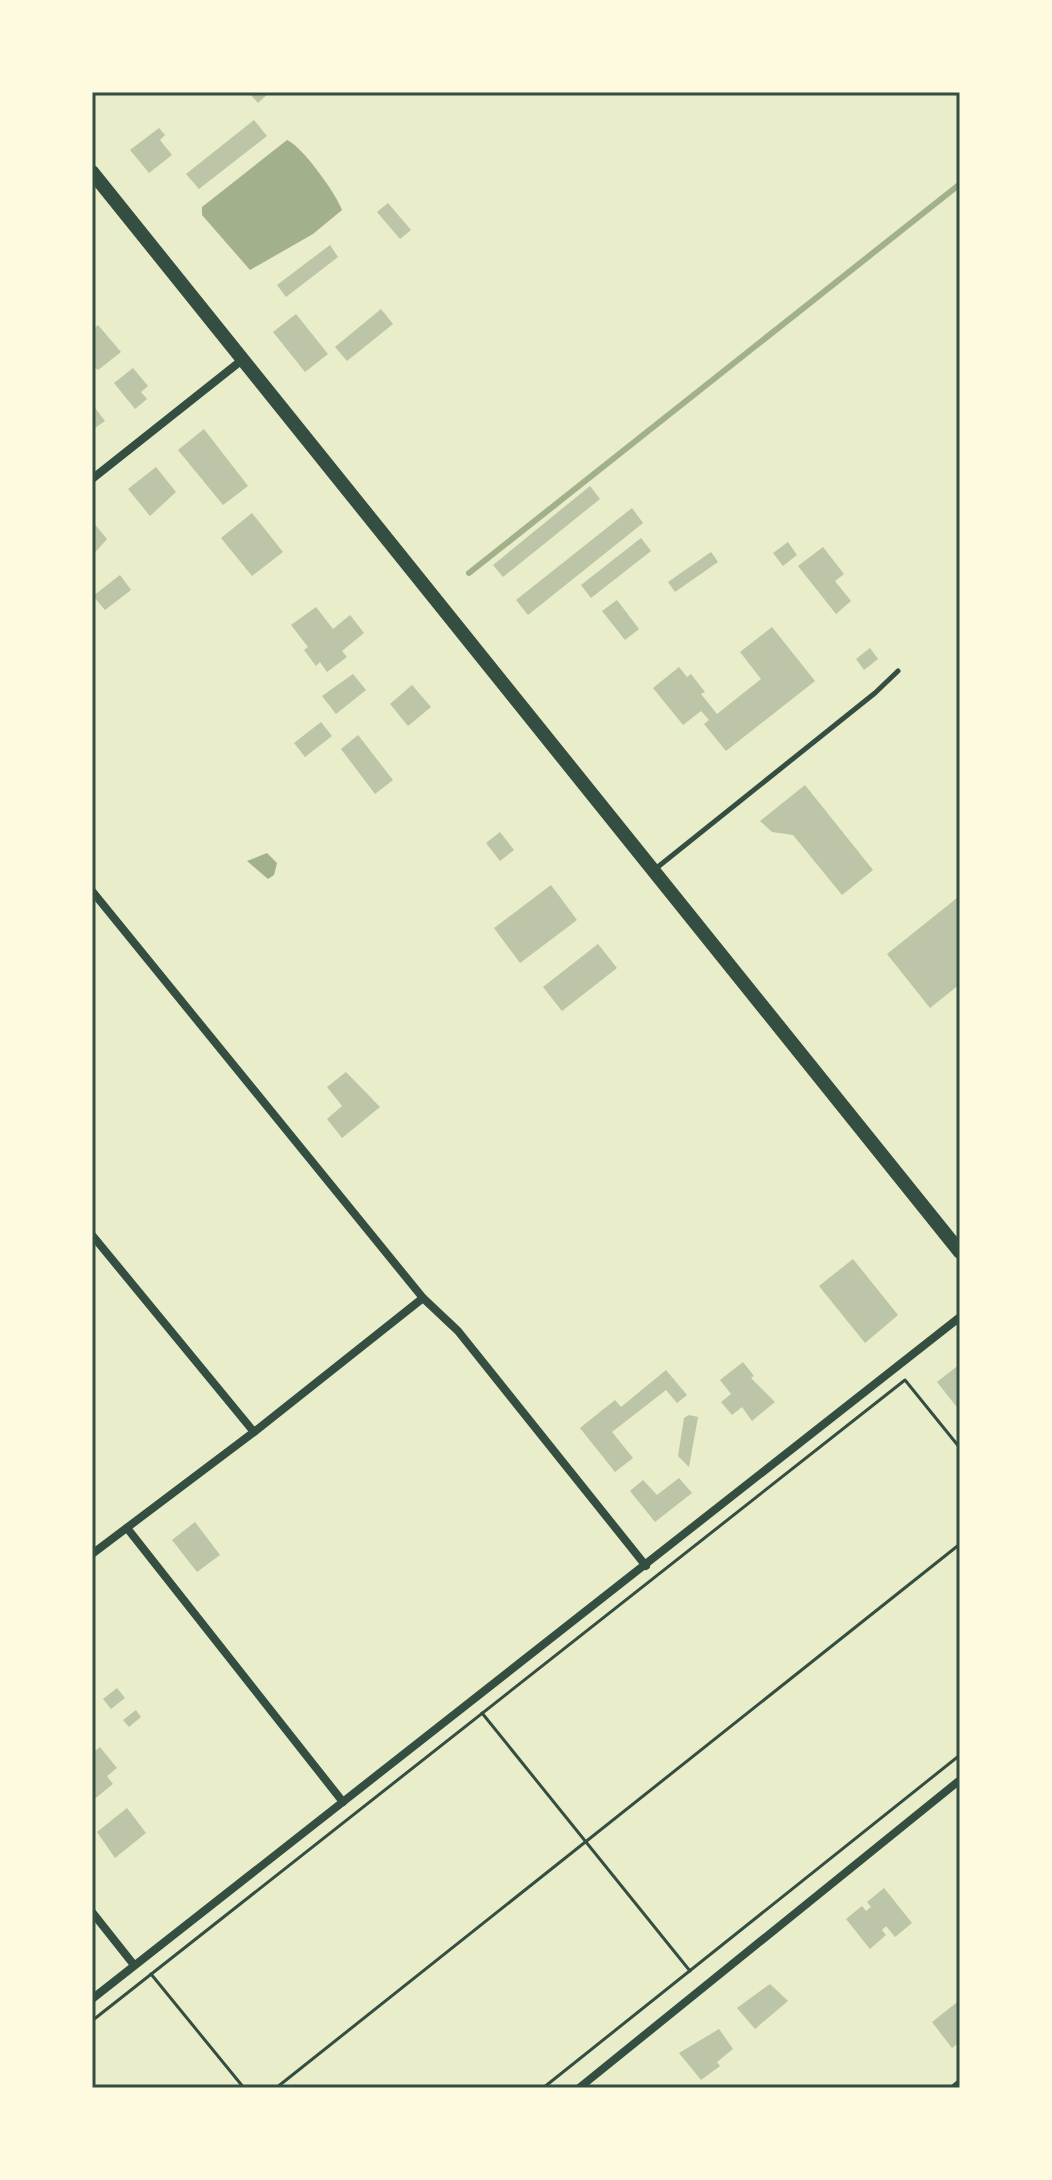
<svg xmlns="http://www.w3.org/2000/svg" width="1052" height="2180" viewBox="0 0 1052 2180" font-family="'PT Sans Narrow',sans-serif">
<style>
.water{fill:#a3b18a}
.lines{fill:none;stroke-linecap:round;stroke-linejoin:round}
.stream{stroke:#a3b18a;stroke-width:6}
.building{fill:#bcc5a7}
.path{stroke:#344e41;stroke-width:3}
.service{stroke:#344e41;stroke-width:5}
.minor{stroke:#344e41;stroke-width:8}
.secondary{stroke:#344e41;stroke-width:14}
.neatline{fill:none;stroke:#344e41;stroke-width:3}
</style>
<rect width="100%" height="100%" fill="#e9edc9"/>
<g class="water">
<path d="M 287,140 C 303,147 336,194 342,210 L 313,234 L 250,270 L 202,215 L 202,207 Z"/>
<polygon points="267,853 277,863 274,875 268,879 247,861"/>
</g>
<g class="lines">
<polyline class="stream" points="469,573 960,184"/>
</g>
<g class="building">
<polygon points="248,92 270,92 258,103"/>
<polygon points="254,120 267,136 199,189 186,174"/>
<polygon points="159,128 165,135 160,140 172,155 149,173 130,150"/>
<polygon points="388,203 411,230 400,239 377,212"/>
<polygon points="330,245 338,257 286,297 277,285"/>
<polygon points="381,309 393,324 347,361 335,347"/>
<polygon points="296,314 328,354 305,372 273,332"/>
<polygon points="98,325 121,352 98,370 92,366 92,330"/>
<polygon points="133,368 148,386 141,392 147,399 135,409 114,383"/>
<polygon points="92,404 105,421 92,430"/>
<polygon points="204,429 248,486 223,505 178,450"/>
<polygon points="156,467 176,492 150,516 128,489"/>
<polygon points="590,486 600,499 503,577 493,565"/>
<polygon points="632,508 643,523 528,615 516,600"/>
<polygon points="252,513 283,552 252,576 221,538"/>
<polygon points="92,521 107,539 92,556"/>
<polygon points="641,538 651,551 591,598 581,585"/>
<polygon points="788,542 797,555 783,566 773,553"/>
<polygon points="823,547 844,574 835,581 851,601 836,614 798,566"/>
<polygon points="711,552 718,562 675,592 668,582"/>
<polygon points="120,575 131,590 105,610 93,596"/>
<polygon points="617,600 639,629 625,640 602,611"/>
<polygon points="316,607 333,629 350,615 364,633 342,651 347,657 327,672 320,662 316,666 304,650 308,647 291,625"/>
<polygon points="772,627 815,681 726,751 704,724 709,720 701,711 683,725 653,688 679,667 687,677 691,674 705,692 701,694 717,714 761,679 740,652"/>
<polygon points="870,648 878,659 864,670 856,659"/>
<polygon points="353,674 366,690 336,714 322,696"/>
<polygon points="412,685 431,707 408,726 390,704"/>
<polygon points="321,722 332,736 305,757 294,743"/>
<polygon points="358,735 393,780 375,794 341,749"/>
<polygon points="805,785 873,870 842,895 793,835 772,832 760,821"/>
<polygon points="500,832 514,850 500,861 486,843"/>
<polygon points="551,885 577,920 520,963 494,928"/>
<polygon points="957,898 960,984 930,1008 887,954"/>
<polygon points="598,944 617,968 562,1011 543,987"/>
<polygon points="346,1072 380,1107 342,1138 327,1119 342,1106 327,1087"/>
<polygon points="853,1259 898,1315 865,1343 819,1286"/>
<polygon points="743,1362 754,1376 751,1378 775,1402 752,1421 742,1407 732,1415 721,1402 731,1394 720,1380"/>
<polygon points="960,1364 960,1411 937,1382"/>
<polygon points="666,1370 687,1395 677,1403 666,1390 612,1432 633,1458 615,1472 580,1428 615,1400 621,1407"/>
<polygon points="689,1415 698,1417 689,1467 678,1456 684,1418"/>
<polygon points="679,1478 692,1493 655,1522 630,1491 643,1480 657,1495"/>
<polygon points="195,1522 220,1555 197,1572 172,1540"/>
<polygon points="117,1688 125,1698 111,1709 103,1699"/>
<polygon points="136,1710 141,1717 129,1727 123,1720"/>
<polygon points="100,1747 117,1768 107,1776 113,1784 92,1801 92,1753"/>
<polygon points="127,1808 146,1833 115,1858 97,1832"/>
<polygon points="884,1888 912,1923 895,1937 886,1926 882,1930 886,1935 870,1949 846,1919 862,1906 866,1911 871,1907 867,1902"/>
<polygon points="770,1984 788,2001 755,2029 737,2008"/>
<polygon points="960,2000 960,2042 952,2048 932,2022"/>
<polygon points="719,2029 733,2049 717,2062 720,2066 701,2080 679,2053"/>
</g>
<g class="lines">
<g class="path">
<polyline points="482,1713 690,1971"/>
<polyline points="151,1974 244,2088"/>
<polyline points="93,2020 905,1380 960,1448"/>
<polyline points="276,2088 960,1544"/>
<polyline points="543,2088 960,1755"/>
</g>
<polyline class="service" points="654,870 875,693 898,671"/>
<g class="minor">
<polyline points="92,479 242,360"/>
<polyline points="92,891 423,1298 458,1331 646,1566"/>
<polyline points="92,1235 254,1432"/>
<polyline points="127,1528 343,1802"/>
<polyline points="92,1554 254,1432 423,1298"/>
<polyline points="92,1912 134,1965"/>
<polyline points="92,1999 960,1317"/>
<polyline points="579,2088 960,1780"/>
<polyline points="954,2088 960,2083"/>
</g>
<polyline class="secondary" points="92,172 960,1252"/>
</g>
<rect width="1052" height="2180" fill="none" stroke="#fefae0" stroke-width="188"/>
<rect x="94" y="94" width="864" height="1992" class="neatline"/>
</svg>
